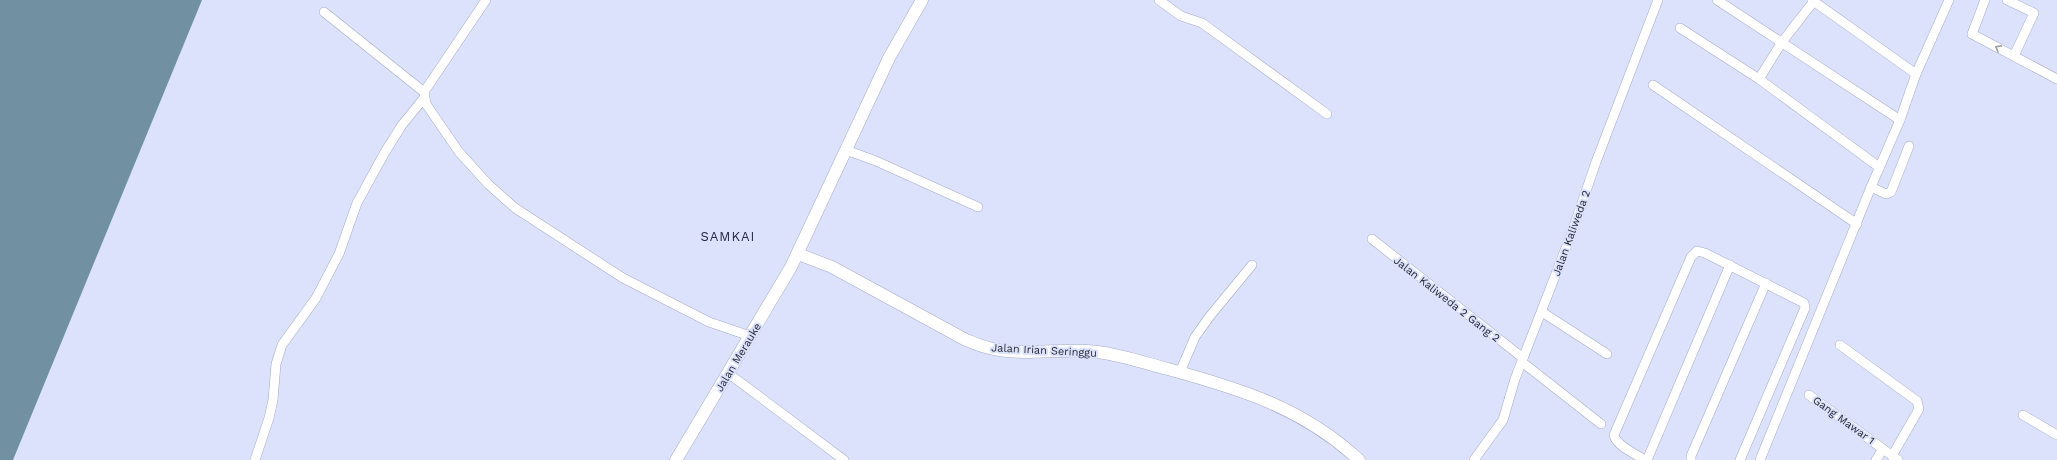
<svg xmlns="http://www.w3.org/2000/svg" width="2057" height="460" viewBox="0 0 2057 460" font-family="'Work Sans',sans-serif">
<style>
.water{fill:#7191a3}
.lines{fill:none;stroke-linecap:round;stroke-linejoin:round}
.street-casing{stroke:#a4aac8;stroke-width:10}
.secondary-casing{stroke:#a4aac8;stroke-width:13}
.street{stroke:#fff;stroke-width:9}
.secondary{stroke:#fff;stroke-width:12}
.oneway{stroke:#9e9fa4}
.labels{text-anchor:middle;stroke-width:4;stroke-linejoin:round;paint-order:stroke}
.street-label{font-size:11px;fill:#272a35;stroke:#dde2fc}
.quarter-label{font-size:13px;letter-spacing:1px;fill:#252840;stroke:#dde2fc}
</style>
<rect width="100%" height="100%" fill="#dde2fc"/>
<polygon class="water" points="0,0 202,0 13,460 0,460"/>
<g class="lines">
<defs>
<g id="street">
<polyline points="486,0 424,92 426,104 459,152 488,184 515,208 623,278 709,322 750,336"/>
<polyline points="1159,0 1181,16 1202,23 1327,114"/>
<polyline points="1717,0 1900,120"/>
<polyline points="1812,0 1916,74"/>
<polyline points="1985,0 1972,34 2057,79"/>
<polyline points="2007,0 2034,13 2014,56"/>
<polyline points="324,12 424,92"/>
<polyline points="1680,28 1759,79 1879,167"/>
<polyline points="1759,79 1782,42 1814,1"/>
<polyline points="1653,85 1857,224"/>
<polyline points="846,150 876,161 978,207"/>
<polyline points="1871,187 1886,194 1891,192 1909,146"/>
<polyline points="1372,239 1523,358"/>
<polyline points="1542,312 1607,354"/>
<polyline points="1840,345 1917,401 1919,409 1892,456"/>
<polyline points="1522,362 1601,424"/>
<polyline points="1180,372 1195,337 1210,316 1252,265"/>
<polyline points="728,373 844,460"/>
<polyline points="1809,395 1898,460"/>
<polyline points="2023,415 2057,435"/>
<polyline points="255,460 269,418 273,400 276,364 282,345 316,298 339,254 357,203 385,152 402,125 424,98"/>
<polyline points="1474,460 1503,420 1515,379 1571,235 1596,162 1658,0"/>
<path d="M 1645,460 C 1636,454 1616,446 1614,435 L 1691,257 L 1697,251 L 1705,253 L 1804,303 L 1805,308 L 1740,460"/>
<polyline points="1647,460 1730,265"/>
<polyline points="1691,460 1691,456 1766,283"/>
<polyline points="1760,460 1871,187 1900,120 1916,74 1949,0"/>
<polyline points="1876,460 1883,449"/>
</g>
<g id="secondary">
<path d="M 798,254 L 832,267 L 966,340 C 974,343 981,346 989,348 C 1022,357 1064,347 1098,352 C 1121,355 1145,363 1168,369 C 1241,389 1303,408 1359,460"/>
<polyline points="676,460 791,267 889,58 922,0"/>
</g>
</defs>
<use href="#street" class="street-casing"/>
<use href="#secondary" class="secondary-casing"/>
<use href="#street" class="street"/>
<use href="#secondary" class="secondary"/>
</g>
<defs><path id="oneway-chevron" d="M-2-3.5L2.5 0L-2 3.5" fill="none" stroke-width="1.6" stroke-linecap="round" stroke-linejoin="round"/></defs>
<use class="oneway" href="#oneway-chevron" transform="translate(1998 48) rotate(-152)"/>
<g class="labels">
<g class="street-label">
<text transform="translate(1571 233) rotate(-70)" y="4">Jalan Kaliweda 2</text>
<text transform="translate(1447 299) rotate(38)" y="4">Jalan Kaliweda 2 Gang 2</text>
<text transform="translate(1044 350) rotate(3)" y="4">Jalan Irian Seringgu</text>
<text transform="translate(738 357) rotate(-59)" y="4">Jalan Merauke</text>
<text transform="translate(1844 420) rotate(36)" y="4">Gang Mawar 1</text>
</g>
<g class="quarter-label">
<text x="728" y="241">SAMKAI</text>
</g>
</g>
</svg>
